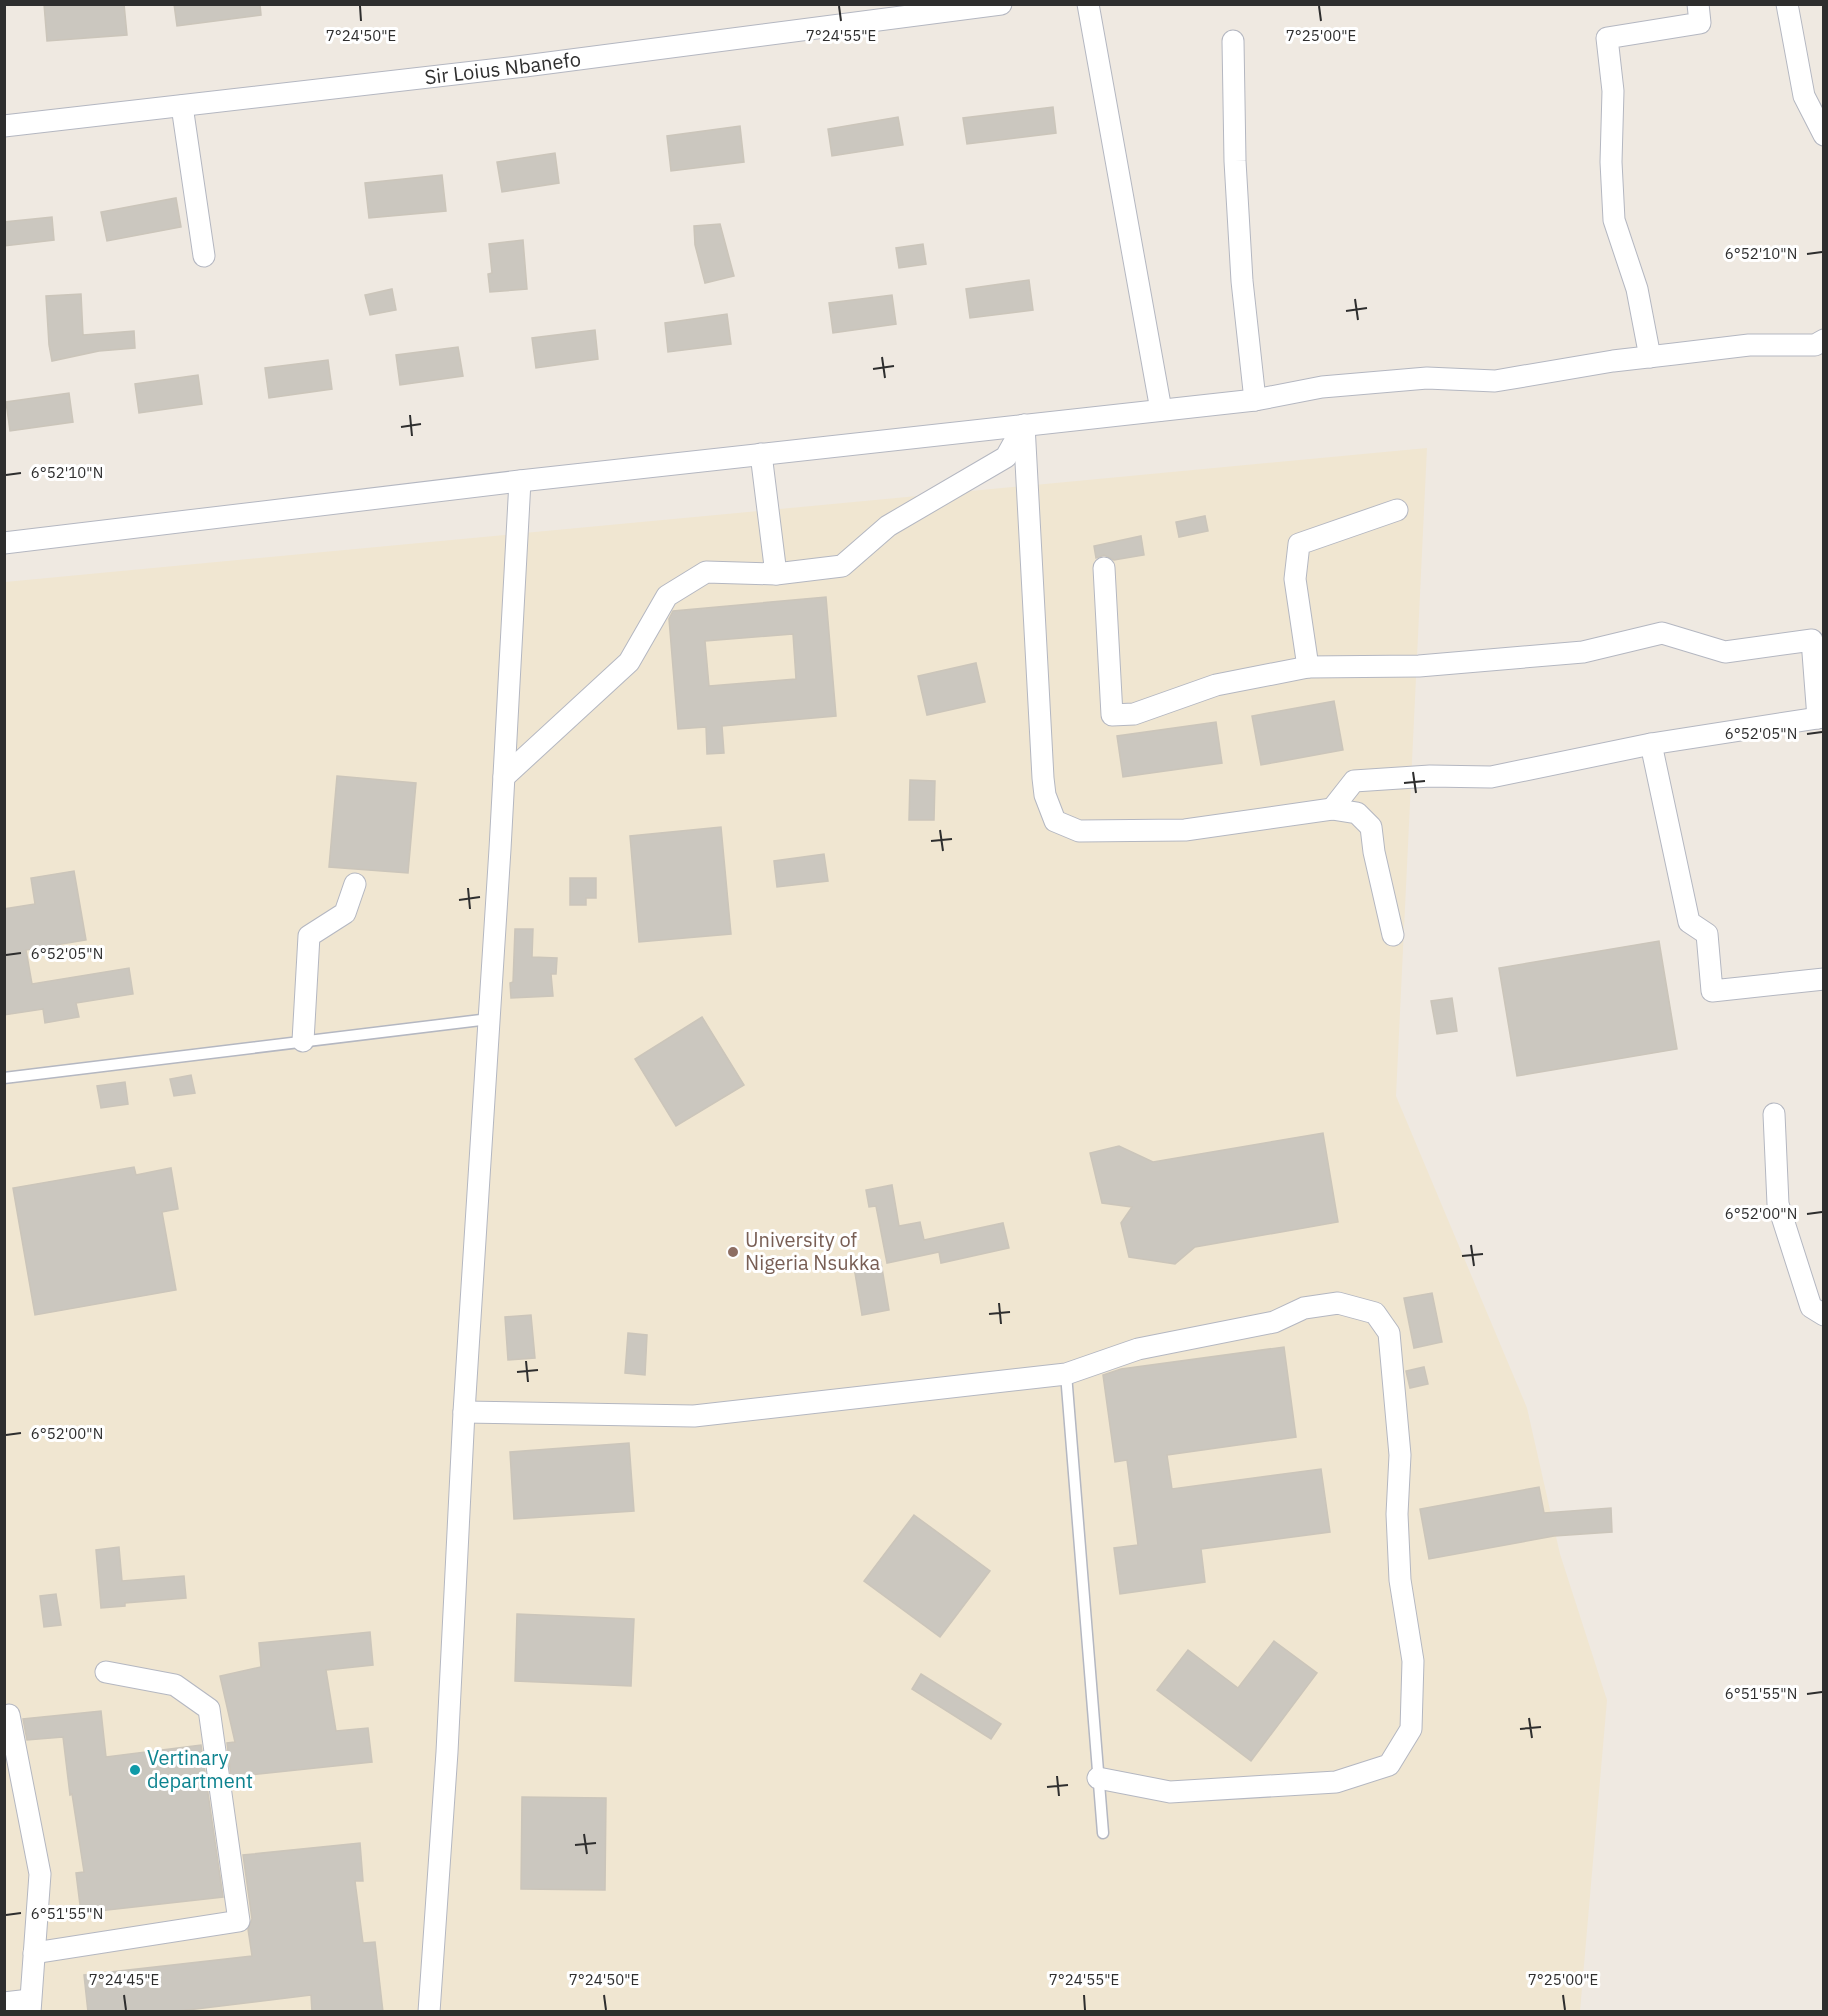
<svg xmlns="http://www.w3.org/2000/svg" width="1828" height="2016" viewBox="0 0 1828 2016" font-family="'IBM Plex Sans',sans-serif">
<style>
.education{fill:#f0e6d1}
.building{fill:#cbc7bf;stroke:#cbc5ba;stroke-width:1.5;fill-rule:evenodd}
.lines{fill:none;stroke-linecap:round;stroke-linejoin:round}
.lane-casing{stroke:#b4b7c1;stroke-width:13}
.street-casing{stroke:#b4b7c1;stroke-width:23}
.lane{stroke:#fff;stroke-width:10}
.street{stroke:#fff;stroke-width:21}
.ticks{fill:none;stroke:#2e2e2e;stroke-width:2}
.education-dot{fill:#8d6e63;stroke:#fff;stroke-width:2}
.culture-dot{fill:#0f9aa8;stroke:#fff;stroke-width:2}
.labels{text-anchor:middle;stroke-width:6;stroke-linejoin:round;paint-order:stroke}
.street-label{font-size:20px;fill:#2e2e2e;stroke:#fff}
.education-label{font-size:20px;fill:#785e54;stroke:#fff;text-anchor:start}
.culture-label{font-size:20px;fill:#0d838f;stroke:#fff;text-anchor:start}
.ticks-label{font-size:15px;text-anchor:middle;fill:#2e2e2e;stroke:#fff;stroke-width:6;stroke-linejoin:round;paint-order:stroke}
</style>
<rect width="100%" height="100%" fill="#efe9e1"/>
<polygon class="education" points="1427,448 1396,1096 1527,1408 1560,1554 1607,1700 1580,2011 5,2012 5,582"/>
<g class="building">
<polygon points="44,4 124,4 127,35 47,41"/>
<polygon points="174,4 260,4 261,15 177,26"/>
<polygon points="1053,107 1056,133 967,144 963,118"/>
<polygon points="898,117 903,145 832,156 828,129"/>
<polygon points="740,126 744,162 671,171 667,136"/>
<polygon points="555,153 559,183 502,192 497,162"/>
<polygon points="442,175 446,211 369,218 365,183"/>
<polygon points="176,198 181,227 107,241 101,212"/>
<polygon points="52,217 54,240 4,246 4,222"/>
<polygon points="720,224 734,276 705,283 695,245 694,226"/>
<polygon points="523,240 527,289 490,292 488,274 492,273 489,244"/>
<polygon points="923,244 926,264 899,268 896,248"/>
<polygon points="1029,280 1033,310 970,318 966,289"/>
<polygon points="392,289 396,310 370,315 365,295"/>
<polygon points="81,294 83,335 134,331 135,348 99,351 52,361 49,345 46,296"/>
<polygon points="892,295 896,324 833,333 829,303"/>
<polygon points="727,314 731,344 668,352 665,323"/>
<polygon points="595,330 598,359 536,368 532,338"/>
<polygon points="458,347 463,376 400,385 396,355"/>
<polygon points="328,360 332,389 269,398 265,368"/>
<polygon points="198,375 202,404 139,413 135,384"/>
<polygon points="69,393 73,422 10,431 6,402"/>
<polygon points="1205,516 1208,531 1179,537 1176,522"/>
<polygon points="1141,536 1144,555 1114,560 1104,555 1096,558 1094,546"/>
<path d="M 826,597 L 836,716 L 722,726 L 724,753 L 707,754 L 706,727 L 678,729 L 669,619 L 673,611 ZM 793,634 L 796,679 L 709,686 L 705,641 Z"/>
<polygon points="976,663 985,702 927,715 918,676"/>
<polygon points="1334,701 1343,750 1261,765 1252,716"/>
<polygon points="1216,722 1222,763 1123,777 1117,736"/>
<polygon points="337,776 416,783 408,873 329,867"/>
<polygon points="910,780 935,781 934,820 909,820"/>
<polygon points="721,827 731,934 639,942 630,836"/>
<polygon points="824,854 828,881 777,887 774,861"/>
<polygon points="74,871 86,940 26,950 32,984 129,968 133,994 76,1003 79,1017 45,1023 43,1009 4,1015 4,909 35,904 31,878"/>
<polygon points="570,878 596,878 596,898 586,898 586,905 570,905"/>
<polygon points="515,929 533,929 532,957 557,958 556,974 551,974 553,996 511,998 510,983 513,982"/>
<polygon points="1659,941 1677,1049 1517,1076 1499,968"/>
<polygon points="1452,998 1457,1031 1437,1034 1431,1001"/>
<polygon points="702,1017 744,1085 676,1126 635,1059"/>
<polygon points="191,1075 195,1093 174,1096 170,1079"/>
<polygon points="125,1082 128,1104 101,1108 97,1086"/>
<polygon points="1323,1133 1338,1222 1195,1247 1175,1264 1129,1257 1121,1223 1132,1207 1102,1203 1090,1153 1119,1146 1153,1162"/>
<polygon points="134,1167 136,1175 171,1168 178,1209 162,1212 176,1290 35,1315 13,1188"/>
<polygon points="892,1185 899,1226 920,1222 924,1240 1003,1223 1009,1248 941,1263 939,1252 887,1263 876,1206 869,1207 866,1190"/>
<polygon points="881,1262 889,1310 862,1315 854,1267"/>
<polygon points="1432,1293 1442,1342 1414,1348 1404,1298"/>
<polygon points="531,1315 535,1358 508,1360 505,1317"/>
<polygon points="628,1333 647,1335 645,1375 625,1373"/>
<polygon points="1284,1347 1296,1437 1167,1455 1172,1489 1321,1469 1330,1532 1201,1549 1205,1582 1120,1594 1114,1548 1138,1545 1127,1460 1115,1462 1103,1375 1121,1369"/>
<polygon points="1424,1367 1428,1384 1410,1388 1406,1371"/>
<polygon points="629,1443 634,1511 514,1519 510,1452"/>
<polygon points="1539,1487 1544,1513 1611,1508 1612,1532 1554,1536 1429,1559 1420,1509"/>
<polygon points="914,1515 990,1571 940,1637 864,1581"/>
<polygon points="119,1547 122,1581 184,1576 186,1598 125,1603 125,1606 101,1608 96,1550"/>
<polygon points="56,1594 61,1625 44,1627 40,1596"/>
<polygon points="517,1614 634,1619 631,1686 515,1681"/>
<polygon points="370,1632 373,1665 326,1670 336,1731 368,1728 372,1762 231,1777 227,1743 235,1742 220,1676 261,1667 259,1643"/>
<polygon points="1274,1641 1317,1673 1251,1761 1157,1690 1188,1650 1238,1688"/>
<polygon points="921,1674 1001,1724 991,1739 912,1689"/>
<polygon points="101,1711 106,1757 201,1745 223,1897 81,1913 76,1873 84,1872 72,1794 70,1795 63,1737 27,1740 23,1719"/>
<polygon points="522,1797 606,1798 605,1890 521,1889"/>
<polygon points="360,1843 363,1881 355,1881 363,1943 375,1942 383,2012 312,2012 311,1995 171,2012 88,2012 84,1975 252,1956 248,1929 252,1919 243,1855"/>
</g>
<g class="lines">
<defs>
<g id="lane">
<polyline points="4,1078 489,1019"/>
<polyline points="1066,1374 1103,1833"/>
</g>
<g id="street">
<polyline points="1088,4 1161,410"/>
<polyline points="1787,4 1804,96 1824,135"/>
<polyline points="1233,41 1235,161 1242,281 1255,400"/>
<polyline points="182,106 204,256"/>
<path id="s1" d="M 4,126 L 525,66 L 1001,4"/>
<polyline points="1650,357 1637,289 1614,220 1611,162 1613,91 1607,38 1700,23 1698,4"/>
<polyline points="1024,425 1043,778 1045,795 1055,821 1079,831 1185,830 1332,809 1357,813 1371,827 1374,852 1393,935"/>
<polyline points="4,543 520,481 1255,400 1322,387 1427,378 1495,381 1613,361 1674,354 1749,345 1815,345 1824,340"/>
<polyline points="1104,568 1112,715 1134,714 1216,685 1308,667 1419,666 1583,652 1662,633 1725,652 1812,640 1818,718"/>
<polyline points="776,574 842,566 888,526 1006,457 1024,425"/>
<polyline points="1308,667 1295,579 1299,544 1397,510"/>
<polyline points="1651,744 1689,922 1707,934 1712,991 1824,979"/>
<polyline points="504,777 629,662 667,596 706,572 776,574 761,454"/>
<polyline points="1332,809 1354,781 1430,776 1491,777 1651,744 1824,717"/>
<polyline points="303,1041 309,936 345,913 355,884"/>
<polyline points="1774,1114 1778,1204 1811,1307 1824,1315"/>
<polyline points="464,1412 694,1416 1066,1374 1138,1349 1274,1322 1304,1308 1338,1303 1375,1313 1389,1333 1400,1455 1397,1514 1400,1580 1413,1661 1411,1729 1389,1765 1336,1782 1170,1792 1098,1778"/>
<polyline points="9,1715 40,1874 30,2012"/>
<polyline points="34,1953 239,1921 209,1709 175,1685 106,1672"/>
<polyline points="4,2003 30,2000"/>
<polyline points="429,2012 447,1752 464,1412 500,849 520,481"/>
</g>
</defs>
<use href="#lane" class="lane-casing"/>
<use href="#street" class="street-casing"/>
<use href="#lane" class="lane"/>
<use href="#street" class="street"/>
</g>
<path class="ticks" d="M 360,6 L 361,21M 839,6 L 841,21M 1319,6 L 1321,21M 1807,254 L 1822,252M 1355,299 L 1358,320M 1346,311 L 1367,308M 882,357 L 885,378M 873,369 L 894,366M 410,415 L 412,436M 401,427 L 421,424M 6,475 L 21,473M 1807,734 L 1822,732M 1413,772 L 1416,793M 1404,783 L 1425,781M 940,830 L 943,851M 931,841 L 952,839M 468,888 L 470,909M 459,900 L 480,897M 6,955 L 21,953M 1807,1214 L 1822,1212M 1471,1245 L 1474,1266M 1462,1256 L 1483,1254M 999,1303 L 1001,1324M 989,1314 L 1010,1312M 526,1361 L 528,1382M 517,1372 L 538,1370M 6,1435 L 21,1433M 1807,1694 L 1822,1692M 1529,1718 L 1532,1738M 1520,1729 L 1541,1727M 1057,1776 L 1059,1796M 1047,1787 L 1068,1785M 584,1834 L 587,1854M 575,1845 L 596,1843M 6,1915 L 21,1913M 124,1995 L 126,2010M 604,1995 L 606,2010M 1084,1995 L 1085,2010M 1563,1995 L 1565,2010"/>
<circle class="education-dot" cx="733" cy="1252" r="6"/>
<circle class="culture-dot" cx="135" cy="1770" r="6"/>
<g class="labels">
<g class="street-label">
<text dy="7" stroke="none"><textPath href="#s1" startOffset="502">Sir Loius Nbanefo</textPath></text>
</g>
<g class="education-label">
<text x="745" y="1247">University of<tspan x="745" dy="23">Nigeria Nsukka</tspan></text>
</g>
<g class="culture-label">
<text x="147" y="1765">Vertinary<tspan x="147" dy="23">department</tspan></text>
</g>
</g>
<g class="ticks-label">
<text x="361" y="41">7°24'50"E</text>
<text x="841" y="41">7°24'55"E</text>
<text x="1321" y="41">7°25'00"E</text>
<text x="1761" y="259">6°52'10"N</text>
<text x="67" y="478">6°52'10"N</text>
<text x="1761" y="739">6°52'05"N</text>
<text x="67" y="959">6°52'05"N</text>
<text x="1761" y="1219">6°52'00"N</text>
<text x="67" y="1439">6°52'00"N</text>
<text x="1761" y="1699">6°51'55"N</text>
<text x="67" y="1919">6°51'55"N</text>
<text x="124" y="1985">7°24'45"E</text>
<text x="604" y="1985">7°24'50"E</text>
<text x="1084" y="1985">7°24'55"E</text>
<text x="1563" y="1985">7°25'00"E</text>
</g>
<rect width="1828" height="2016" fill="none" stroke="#2e2e2e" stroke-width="12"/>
</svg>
